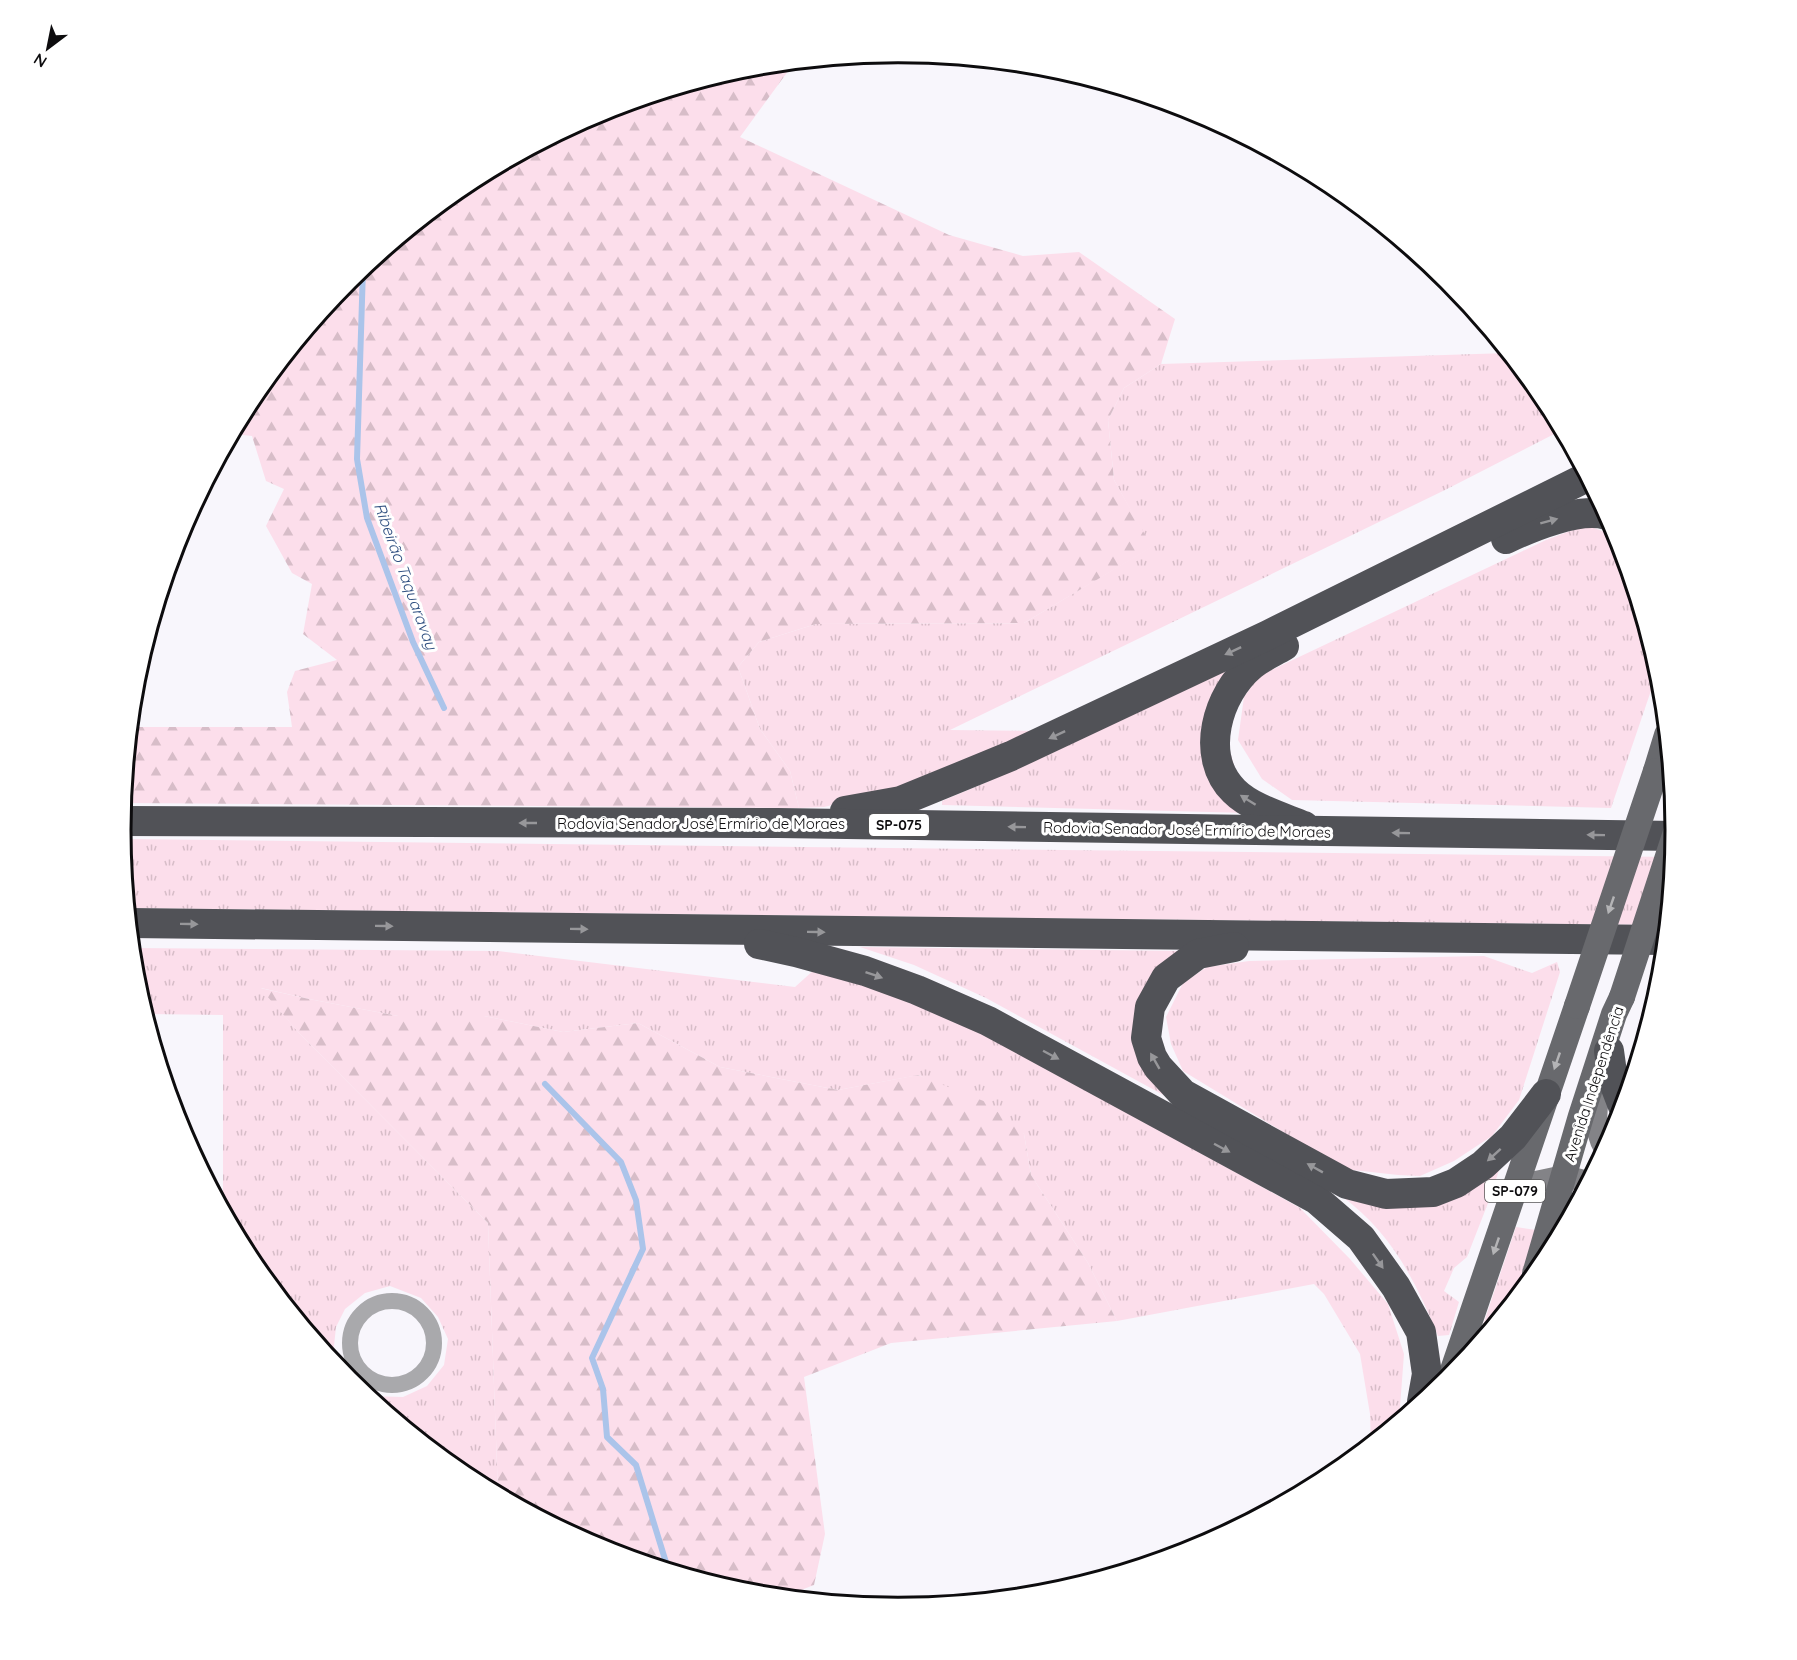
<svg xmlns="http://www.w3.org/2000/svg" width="1797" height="1660" viewBox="0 0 1797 1660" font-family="Quicksand,sans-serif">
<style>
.grass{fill:url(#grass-tufts)}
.forest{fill:url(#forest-firs)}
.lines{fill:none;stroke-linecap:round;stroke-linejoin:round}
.stream{stroke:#abc4ea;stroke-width:6}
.minor{stroke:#a9a9ac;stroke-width:16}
.secondary{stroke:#838387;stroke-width:22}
.primary{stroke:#68696d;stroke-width:26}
.motorway{stroke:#515257;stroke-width:30}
.primary-bridge{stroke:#68696d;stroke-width:26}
.oneway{fill:#97979a}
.oneway2{fill:#b4b4b6}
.labels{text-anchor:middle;stroke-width:6;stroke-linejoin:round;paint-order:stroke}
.shield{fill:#fff;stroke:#565556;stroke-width:1.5}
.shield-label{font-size:14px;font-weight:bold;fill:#0d0c0e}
.street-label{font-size:15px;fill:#0d0c0e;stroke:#fff}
.water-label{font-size:16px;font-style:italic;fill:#2f4f80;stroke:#fff}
.rim{fill:none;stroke:#0d0c0e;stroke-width:3}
</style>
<defs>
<pattern id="grass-tufts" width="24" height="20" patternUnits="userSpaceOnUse" patternTransform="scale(1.5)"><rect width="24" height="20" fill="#fcdeeb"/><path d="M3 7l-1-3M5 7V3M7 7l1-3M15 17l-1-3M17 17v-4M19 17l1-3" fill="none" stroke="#d7bdc8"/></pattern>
<pattern id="forest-firs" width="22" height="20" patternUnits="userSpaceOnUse" patternTransform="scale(1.5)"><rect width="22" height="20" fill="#fcdeeb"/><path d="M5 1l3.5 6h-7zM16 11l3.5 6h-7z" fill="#d7bdc8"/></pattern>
</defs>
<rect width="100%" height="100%" fill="#f8f6fc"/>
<g class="grass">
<polygon points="1508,353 1545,398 1562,430 1445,490 950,730 1044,731 878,794 824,807 799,808 790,771 760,729 738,667 759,642 816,624 1024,623 1151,547 1114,480 1108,420 1124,388 1161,364"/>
<polygon points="1586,525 1618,537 1658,670 1611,808 1292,800 1262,779 1238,740 1244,697 1259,676 1546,540"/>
<polygon points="1261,647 1215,700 1248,813 942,805 942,801 987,782"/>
<polygon points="122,839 1673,857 1667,925 129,908"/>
<path d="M 860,947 L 1180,951 C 1154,966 1151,975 1142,1003 L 1189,1109 L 986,998 L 914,965 Z"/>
<polygon points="133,948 498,951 795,987 815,969 899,997 981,1031 1300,1208 1350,1259 1388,1304 1404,1354 1399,1420 1371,1443 1370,1414 1360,1354 1324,1294 1314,1284 1117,1321 1088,1263 1031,1175 1024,1134 919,1075 838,1090 720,1067 638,1023 563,1032 484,1016 398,1016 309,999 261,988 299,1033 488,1223 498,1493 466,1476 369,1396 403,1397 427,1386 444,1365 448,1339 438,1317 421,1298 390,1286 365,1293 345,1309 336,1327 334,1346 337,1362 334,1362 252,1262 223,1207 223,1015 146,1014 136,981"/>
<polygon points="1484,956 1532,973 1557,962 1560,972 1519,1100 1492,1136 1454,1161 1420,1176 1398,1175 1344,1169 1183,1071 1171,1044 1166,1017 1183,983 1207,967 1249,961"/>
<polygon points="1644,1005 1654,1005 1635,1068 1638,1026"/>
<path d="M 1502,1161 L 1490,1198 L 1467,1257 L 1454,1268 L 1444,1291 L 1459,1302 L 1449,1335 L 1438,1336 C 1415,1279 1390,1231 1340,1195 L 1378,1199 Z"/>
<polygon points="1516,1227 1536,1230 1513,1301 1476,1346"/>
</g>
<g class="forest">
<polygon points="794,63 740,137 949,235 1023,256 1079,252 1175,319 1161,364 1124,388 1108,420 1114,480 1152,547 1024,623 816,624 759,642 738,667 760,729 790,771 799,808 124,803 131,727 292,727 287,692 295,671 337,660 303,634 312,584 292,573 266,526 284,489 266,481 252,436 233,434 252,398 349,280 467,183 601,112 747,67"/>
<polygon points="260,988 309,999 398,1016 484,1016 563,1032 638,1023 720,1067 838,1090 918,1075 986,1102 1024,1134 1031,1175 1088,1263 1117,1321 891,1343 804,1377 825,1534 814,1585 786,1596 746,1592 601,1548 498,1493 488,1223 299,1033"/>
</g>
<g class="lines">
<g class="stream">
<polyline points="363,269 357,459 367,518 413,642 444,708"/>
<polyline points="545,1084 621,1162 636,1200 643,1249 592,1358 603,1389 607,1437 636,1465 668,1569"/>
</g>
<circle class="minor" cx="392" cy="1343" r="42"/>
<g class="secondary">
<path d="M 1602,1081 C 1596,1105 1592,1127 1605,1149"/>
<polyline points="1515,1191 1521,1185 1564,1176 1588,1182"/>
</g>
<g class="primary">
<polyline points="1656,771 1667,735"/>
<polyline points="1535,1274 1581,1116 1614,1014 1622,997"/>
<polyline points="1451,1376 1577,1006"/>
</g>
<g class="motorway">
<path d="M 1506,539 C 1531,527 1579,507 1607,515"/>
<path d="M 1284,646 C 1274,652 1262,657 1252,665 C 1217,694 1199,756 1234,791 C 1251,808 1282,817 1304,826"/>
<polyline points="845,811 901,801 1011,756 1268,635 1587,477"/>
<polyline points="122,821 778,823 1675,836"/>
<polyline points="130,923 1665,940"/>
<polyline points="759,944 796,952 865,971 917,990 988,1021 1316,1199 1361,1238 1396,1287 1421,1332 1427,1374 1422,1402"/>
<polyline points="1234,947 1198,954 1166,978 1150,1007 1146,1038 1152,1057 1158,1067 1183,1094 1347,1184 1386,1194 1433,1192 1456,1183 1483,1165 1513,1137 1546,1094"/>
<polyline points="1609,1051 1613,1080 1623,1106"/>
</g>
<g class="primary-bridge">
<polyline points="1622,997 1676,832"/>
<polyline points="1577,1006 1656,771"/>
</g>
</g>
<defs><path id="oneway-solid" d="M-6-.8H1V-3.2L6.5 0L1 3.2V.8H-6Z" transform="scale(1.5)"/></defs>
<g class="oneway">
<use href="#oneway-solid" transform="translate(1549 521) rotate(-15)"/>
<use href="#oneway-solid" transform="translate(1233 651) rotate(155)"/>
<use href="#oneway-solid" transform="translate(1057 735) rotate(155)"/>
<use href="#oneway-solid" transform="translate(1248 800) rotate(-148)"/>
<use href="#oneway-solid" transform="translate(528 823) rotate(-180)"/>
<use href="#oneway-solid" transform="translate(1017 827) rotate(-179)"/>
<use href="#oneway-solid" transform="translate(1401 833) rotate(-179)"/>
<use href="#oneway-solid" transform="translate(1596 835) rotate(-179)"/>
<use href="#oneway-solid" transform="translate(189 924) rotate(1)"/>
<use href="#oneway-solid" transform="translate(384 926) rotate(1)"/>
<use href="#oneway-solid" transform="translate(579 929) rotate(1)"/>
<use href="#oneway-solid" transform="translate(816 932) rotate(1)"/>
<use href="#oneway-solid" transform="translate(874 975) rotate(19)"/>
<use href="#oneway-solid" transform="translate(1051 1055) rotate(28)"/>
<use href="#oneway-solid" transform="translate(1155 1061) rotate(-120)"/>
<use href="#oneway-solid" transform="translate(1222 1148) rotate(28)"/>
<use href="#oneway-solid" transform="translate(1494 1155) rotate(138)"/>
<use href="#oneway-solid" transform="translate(1315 1168) rotate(-151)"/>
<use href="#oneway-solid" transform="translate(1378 1261) rotate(55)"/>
</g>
<g class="oneway2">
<use href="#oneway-solid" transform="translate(1611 905) rotate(109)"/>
<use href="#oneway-solid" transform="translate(1557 1061) rotate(109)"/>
<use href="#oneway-solid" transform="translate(1496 1246) rotate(109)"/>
</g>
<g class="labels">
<g class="shield">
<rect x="869" y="814" width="60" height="22" rx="4.5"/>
<rect x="1485" y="1180" width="60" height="22" rx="4.5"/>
</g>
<g class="shield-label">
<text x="899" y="830">SP-075</text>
<text x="1515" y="1196">SP-079</text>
</g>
<g class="street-label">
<text x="701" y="829">Rodovia Senador José Ermírio de Moraes</text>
<text transform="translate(1187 830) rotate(1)" y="5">Rodovia Senador José Ermírio de Moraes</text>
<text transform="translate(1594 1084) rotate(-72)" y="5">Avenida Independência</text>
</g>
<g class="water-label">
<text transform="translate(406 576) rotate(70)" y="6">Ribeirão Taquaravay</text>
</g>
</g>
<path d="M0 0H1797V1660H0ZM131 830a767 767 0 1 1 1534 0a767 767 0 1 1-1534 0Z" fill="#fff" fill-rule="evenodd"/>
<path class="rim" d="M131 830a767 767 0 1 1 1534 0a767 767 0 1 1-1534 0Z"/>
<g transform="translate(48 48) rotate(212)" stroke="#ffffff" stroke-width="4.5" paint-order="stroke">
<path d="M0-4.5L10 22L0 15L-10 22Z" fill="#0d0c0e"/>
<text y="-9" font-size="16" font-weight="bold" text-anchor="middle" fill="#0d0c0e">N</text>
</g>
</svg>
